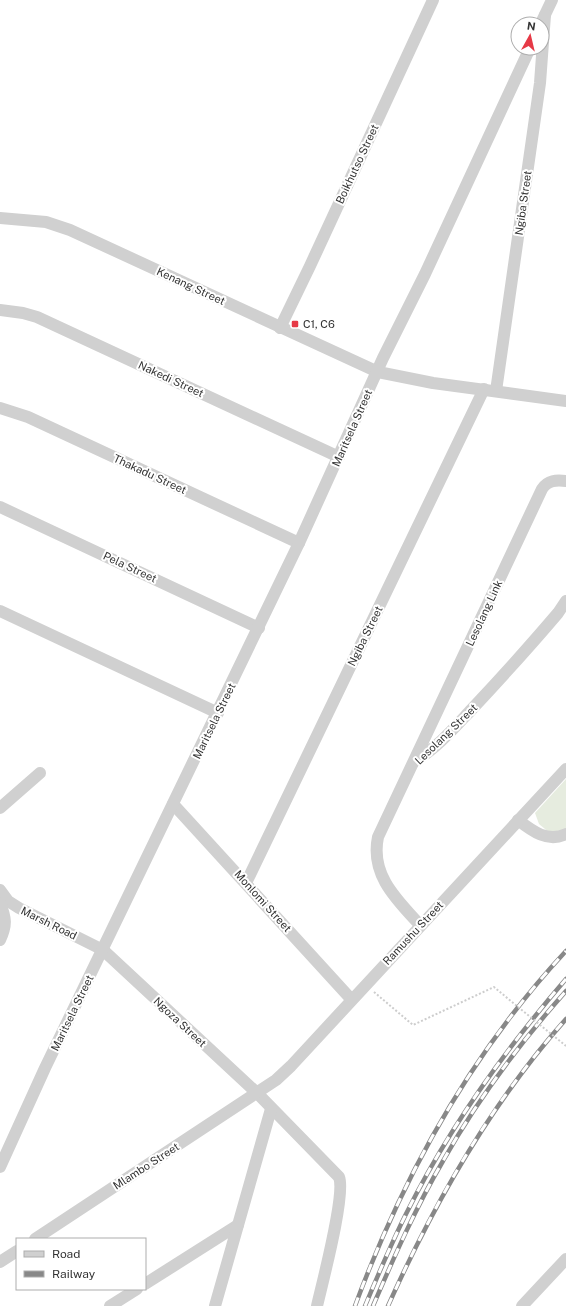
<svg xmlns="http://www.w3.org/2000/svg" width="566" height="1306" viewBox="0 0 566 1306" font-family="'Public Sans',sans-serif">
<style>
.green{fill:#e6ecdf}
.lines{fill:none;stroke-linecap:round;stroke-linejoin:round}
.path{stroke:#cdcdcd;stroke-width:2;stroke-dasharray:2 2;stroke-linecap:butt}
.minor{stroke:#d0d0d0;stroke-width:12}
.rail-casing{stroke:#888;stroke-width:4.5}
.rail{stroke:#fff;stroke-width:3;stroke-dasharray:9;stroke-linecap:butt}
.path-bridge{stroke:#cdcdcd;stroke-width:2;stroke-dasharray:2 2;stroke-linecap:butt}
.poi-dot{fill:#e63946;stroke:#fff;stroke-width:1.5}
.labels{text-anchor:middle;stroke-width:4;stroke-linejoin:round;paint-order:stroke}
.street-label{font-size:11px;fill:#333;stroke:#fff}
.poi-label{font-size:11px;fill:#333;stroke:#fff;text-anchor:start}
</style>
<rect width="100%" height="100%" fill="#fff"/>
<polygon class="green" points="566,779 566,830 551,834 539,824 535,813"/>
<g class="lines">
<polyline class="path" points="374,992 413,1025 494,987 518,1007"/>
<g class="minor">
<polyline points="542,21 552,0"/>
<polyline points="0,218 46,222 70,230 378,372 433,383 566,401"/>
<polyline points="0,310 23,313 37,317 339,457"/>
<polyline points="280,328 310,266 433,0"/>
<polyline points="496,391 540,83 545,15"/>
<polyline points="0,408 28,417 299,543"/>
<polyline points="0,507 259,628"/>
<polyline points="0,611 218,713"/>
<path d="M 415,761 C 437,748 454,728 472,709 C 501,678 530,646 558,613 L 566,601"/>
<polyline points="173,804 351,999"/>
<polyline points="0,808 40,773"/>
<path d="M 518,820 C 532,831 548,843 566,834"/>
<polyline points="246,883 484,389"/>
<path d="M 0,890 L 8,901 L 19,908 L 103,950 L 257,1093 L 339,1177 C 346,1194 322,1284 317,1306"/>
<path d="M 420,925 C 397,900 370,875 378,837 L 542,489 C 548,480 556,480 566,481"/>
<path d="M 0,940 C 7,925 6,918 0,903"/>
<polyline points="0,1167 45,1068 299,543 383,358 425,274 530,48"/>
<polyline points="35,1239 276,1080 291,1066 566,769"/>
<polyline points="0,1262 17,1251"/>
<polyline points="145,1284 238,1225"/>
<polyline points="110,1306 137,1289"/>
<polyline points="215,1306 271,1109"/>
<polyline points="522,1306 566,1259"/>
</g>
<defs>
<g id="rail">
<path d="M 355,1306 C 403,1176 471,1053 566,951"/>
<path d="M 365,1306 C 378,1275 391,1244 406,1214 C 448,1129 504,1051 566,979"/>
<path d="M 373,1306 C 394,1257 416,1207 443,1161 C 477,1100 520,1043 566,991"/>
<path d="M 388,1306 C 434,1203 490,1104 566,1019"/>
</g>
</defs>
<use href="#rail" class="rail-casing"/>
<use href="#rail" class="rail"/>
<polyline class="path-bridge" points="518,1007 566,1046"/>
</g>
<rect class="poi-dot" x="291" y="320" width="8" height="8" rx="2"/>
<g class="labels">
<g class="street-label">
<text transform="translate(357 164) rotate(-65)" y="4">Boikhutso Street</text>
<text transform="translate(523 203) rotate(-82)" y="4">Ngiba Street</text>
<text transform="translate(191 286) rotate(25)" y="4">Kenang Street</text>
<text transform="translate(171 379) rotate(25)" y="4">Nakedi Street</text>
<text transform="translate(352 428) rotate(-66)" y="4">Maritsela Street</text>
<text transform="translate(150 474) rotate(25)" y="4">Thakadu Street</text>
<text transform="translate(130 567) rotate(25)" y="4">Pela Street</text>
<text transform="translate(484 613) rotate(-65)" y="4">Lesolang Link</text>
<text transform="translate(365 636) rotate(-64)" y="4">Ngiba Street</text>
<text transform="translate(214 721) rotate(-64)" y="4">Maritsela Street</text>
<text transform="translate(446 734) rotate(-44)" y="4">Lesolang Street</text>
<text transform="translate(263 901) rotate(48)" y="4">Monlomi Street</text>
<text transform="translate(49 923) rotate(26)" y="4">Marsh Road</text>
<text transform="translate(413 933) rotate(-47)" y="4">Ramushu Street</text>
<text transform="translate(72 1013) rotate(-64)" y="4">Maritsela Street</text>
<text transform="translate(180 1022) rotate(43)" y="4">Ngoza Street</text>
<text transform="translate(146 1166) rotate(-33)" y="4">Mlambo Street</text>
</g>
<g class="poi-label">
<text x="303" y="328">C1, C6</text>
</g>
</g>
<rect x="16" y="1238" width="130" height="52" fill="#ffffff" stroke="#adadad"/>
<rect x="24" y="1251" width="20" height="6" fill="#d0d0d0" stroke="#adadad"/>
<text x="52" y="1258" font-size="12" fill="#333333">Road</text>
<rect x="24" y="1271" width="20" height="6" fill="#888888" stroke="#adadad"/>
<text x="52" y="1278" font-size="12" fill="#333333">Railway</text>
<g transform="translate(530 36) rotate(8)"><circle r="19" fill="#ffffff" stroke="#adadad"/>
<path d="M0-3L7 15L0 10L-7 15Z" fill="#e63946"/>
<text y="-6" font-size="11" font-weight="bold" text-anchor="middle" fill="#333333">N</text>
</g>
</svg>
